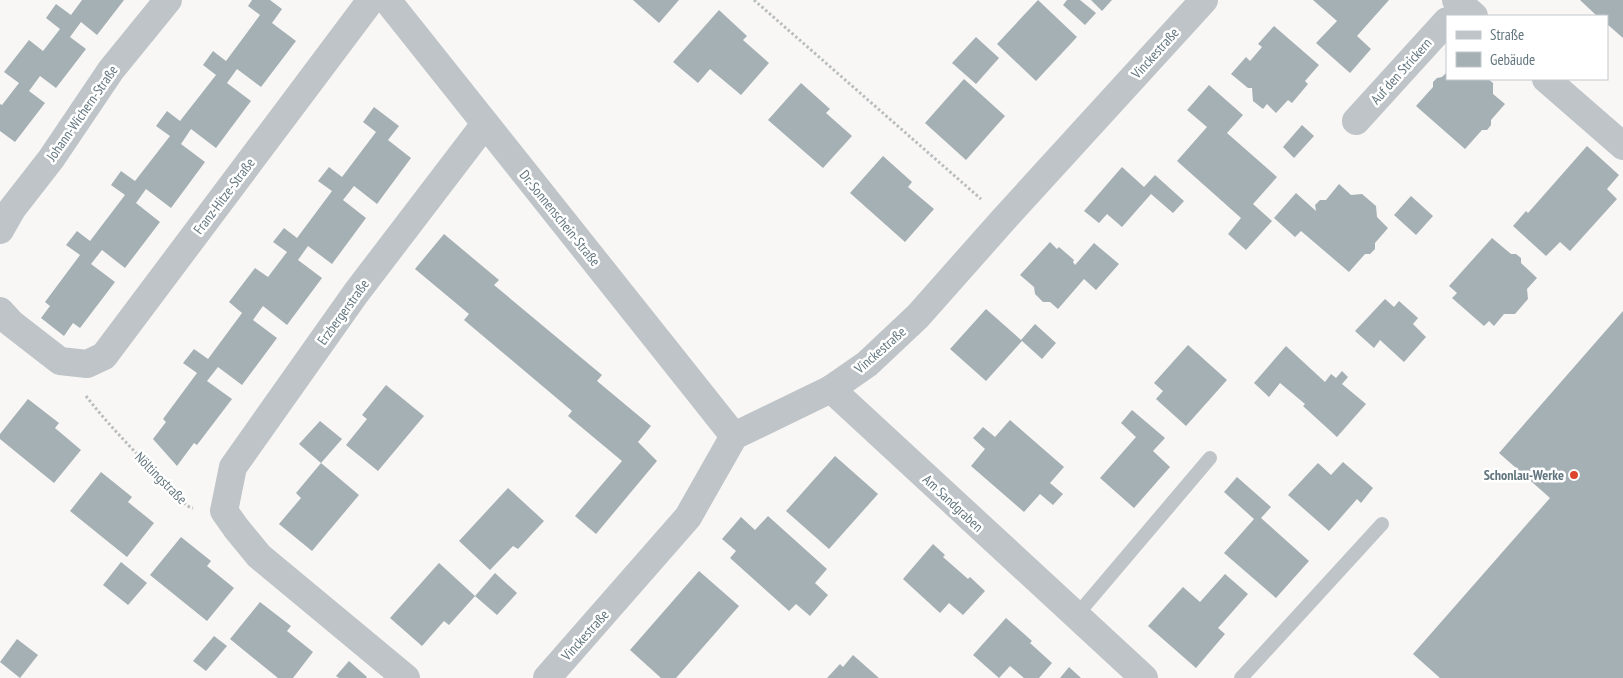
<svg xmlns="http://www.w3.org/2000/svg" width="1623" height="678" viewBox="0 0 1623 678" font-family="'PT Sans Narrow',sans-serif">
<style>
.building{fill:#a5b0b4}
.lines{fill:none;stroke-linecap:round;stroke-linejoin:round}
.path{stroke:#b9bdbf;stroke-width:3;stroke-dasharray:2.5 2.5;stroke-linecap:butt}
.lane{stroke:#bec4c7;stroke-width:14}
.street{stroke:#bec4c7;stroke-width:28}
.poi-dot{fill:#de452f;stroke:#fff;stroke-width:2}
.labels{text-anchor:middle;stroke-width:5;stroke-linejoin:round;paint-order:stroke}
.street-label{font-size:14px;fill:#63767f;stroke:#fff}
.poi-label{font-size:14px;font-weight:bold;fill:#63767f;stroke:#fff;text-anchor:end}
</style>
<rect width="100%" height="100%" fill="#f8f7f5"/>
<g class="building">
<polygon points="82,0 124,0 97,35 81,22 70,37 86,49 56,88 40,76 29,91 45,103 15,142 0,131 0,104 2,105 19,83 4,72 29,40 43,51 60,29 46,18 56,4 71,15"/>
<polygon points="252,0 270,0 282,9 272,23 296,41 261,87 237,69 227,83 251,101 216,148 191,129 181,144 205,162 171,208 146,189 136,203 160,222 125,268 102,250 91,264 115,282 80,328 73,323 64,336 41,318 50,306 45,302 80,255 66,245 77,231 90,241 125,195 111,185 121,171 135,181 170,136 156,126 167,111 180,121 216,75 203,65 213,51 226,61 260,15 248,6"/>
<polygon points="633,0 679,0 659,23"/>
<polygon points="1038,0 1077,37 1036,81 997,44"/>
<polygon points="1067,0 1080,0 1096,13 1085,25 1063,5"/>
<polygon points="1091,0 1112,0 1102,11"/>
<polygon points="1313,0 1389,0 1357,36 1371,49 1350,73 1316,43 1337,21"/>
<polygon points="1580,0 1623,0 1623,38 1607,24 1607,16 1597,16"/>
<polygon points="719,10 747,36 743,40 769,63 741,95 710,69 698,83 673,62"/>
<polygon points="1274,26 1319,65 1305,81 1308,84 1292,103 1288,100 1276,113 1267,104 1263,109 1253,101 1252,88 1248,88 1231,74 1246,57 1250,61 1262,47 1258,44"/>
<polygon points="976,37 999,58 976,84 952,63"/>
<polygon points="1447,72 1447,79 1488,79 1493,83 1493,94 1505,104 1491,120 1491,125 1487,130 1482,130 1465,149 1416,106 1433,87 1433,82 1437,78 1442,77"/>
<polygon points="964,79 1005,116 966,160 925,123"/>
<polygon points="801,83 830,109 826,113 852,136 823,168 768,120"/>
<polygon points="1209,85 1243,115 1227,133 1277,177 1253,204 1272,221 1246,250 1228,234 1241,218 1177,161 1207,127 1187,110"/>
<polygon points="374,107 399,126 388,140 411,158 377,204 354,186 343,200 366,218 332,264 308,246 298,260 322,278 287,325 263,306 253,320 277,338 242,385 218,367 207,381 232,399 197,445 194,443 177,466 153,439 166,422 163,419 197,373 183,363 194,349 208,359 242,313 229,302 255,268 268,277 287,252 273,242 284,228 297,238 332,191 318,181 329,167 342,177 376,132 363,122"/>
<polygon points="1302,125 1314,136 1294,158 1283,147"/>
<polygon points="1587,146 1619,175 1607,189 1617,199 1570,251 1560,242 1546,256 1513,226 1526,211 1528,213"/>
<polygon points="883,156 912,182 908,187 934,209 905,242 850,193"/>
<polygon points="1122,167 1144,187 1155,175 1184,201 1173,213 1151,194 1122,227 1107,214 1099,223 1084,211"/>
<polygon points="1339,184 1351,195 1362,194 1376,206 1377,217 1388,228 1375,243 1375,249 1370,254 1365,254 1349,272 1301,231 1295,237 1274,218 1296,193 1316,211 1315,205 1320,200 1326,200"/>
<polygon points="1411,196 1433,216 1416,235 1394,215"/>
<polygon points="444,234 499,280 494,285 602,375 597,381 651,426 638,442 657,461 596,534 575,516 622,461 568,416 572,411 464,320 469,314 415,269"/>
<polygon points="1492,238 1511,254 1516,254 1521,258 1521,263 1537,278 1527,289 1528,299 1515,314 1504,314 1494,326 1489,321 1484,326 1452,298 1457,293 1449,286"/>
<polygon points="1050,242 1057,249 1059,247 1074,260 1073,262 1075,265 1094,243 1119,264 1096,290 1084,279 1058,309 1050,302 1043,302 1035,294 1034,287 1020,275"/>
<polygon points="1385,299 1394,307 1399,301 1418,318 1413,324 1426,337 1404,362 1380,340 1374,348 1355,331"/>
<polygon points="986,309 1021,340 1035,324 1056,343 1042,359 1022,341 986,381 950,349"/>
<polygon points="1623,311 1623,678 1440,678 1413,654 1550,498 1499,453"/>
<polygon points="1188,345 1227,380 1186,426 1156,399 1163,391 1154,383"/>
<polygon points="1286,346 1325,382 1331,374 1336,378 1342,371 1348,377 1342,384 1366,404 1337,437 1303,406 1305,404 1280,383 1269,397 1254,383"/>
<polygon points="386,385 424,416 378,471 346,445 367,419 362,415"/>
<polygon points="28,399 59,423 55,428 81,450 54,483 0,439 0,434"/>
<polygon points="1132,410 1165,438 1153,451 1170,467 1134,508 1100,478 1136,437 1121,423"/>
<polygon points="1010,420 1064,467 1050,483 1063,494 1053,505 1040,494 1024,512 971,466 985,449 973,438 983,427 995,437"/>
<polygon points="320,421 342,439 321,463 299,444"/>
<polygon points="835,456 878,494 829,549 786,511"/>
<polygon points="1343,462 1373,488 1361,503 1357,499 1329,531 1288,495 1318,463 1331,475"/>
<polygon points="321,463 359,495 312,551 279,524 301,498 296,493"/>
<polygon points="101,472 132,497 128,502 154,523 127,557 70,511"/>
<polygon points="1237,477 1271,507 1261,518 1309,561 1276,598 1224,553 1254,519 1224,492"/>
<polygon points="508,488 544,521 518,549 513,546 490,570 459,541"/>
<polygon points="768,516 827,569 815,583 828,595 810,616 796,604 789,611 730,558 736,551 722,539 741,517 755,530"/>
<polygon points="181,537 211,561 207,566 234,588 207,621 150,575"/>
<polygon points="933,544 945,555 943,557 968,579 970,577 985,591 963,615 949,603 940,613 903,579"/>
<polygon points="121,562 147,583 128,605 103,585"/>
<polygon points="439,563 475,596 449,625 444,621 422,646 390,618"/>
<polygon points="699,571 739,606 676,678 661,678 630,650"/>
<polygon points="495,573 517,593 497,615 475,596"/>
<polygon points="1225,574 1248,594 1218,628 1225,634 1196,668 1148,626 1183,587 1200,602"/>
<polygon points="260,602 291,626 287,631 313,652 293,678 278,678 230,639"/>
<polygon points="1006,618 1032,641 1030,643 1052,663 1039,678 1024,678 1010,666 999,678 973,655"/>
<polygon points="214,636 227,646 206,671 193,661"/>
<polygon points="17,639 38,655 20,678 0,662"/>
<polygon points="853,655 879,678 827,678 840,664 843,667"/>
<polygon points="349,661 367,677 366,678 339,678 336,676"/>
<polygon points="1069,667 1081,678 1060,678"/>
</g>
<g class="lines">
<g class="path">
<polyline points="754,0 981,199"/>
<path d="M 86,396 C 116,435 153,469 187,506 L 193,508"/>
</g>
<g class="lane">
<polyline points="1076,616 1210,458"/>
<polyline points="1241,678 1382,524"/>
</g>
<g class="street">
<polyline points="387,0 734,436"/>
<polyline points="1456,0 1474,16"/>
<polyline points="1546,79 1623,146"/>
<polyline points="1356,121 1447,21"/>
<polyline points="0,230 12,209 51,159 111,70 168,0"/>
<polyline points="0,311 11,323 60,361 87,364 104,356 371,0"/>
<polyline points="831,389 1144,678"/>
<polyline points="406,678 259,556 236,528 224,511 233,467 356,293 485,124"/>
<polyline points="547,678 688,517 734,436 831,389 867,364 918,316 1004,219 1204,0"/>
</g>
</g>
<circle class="poi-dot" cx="1574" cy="475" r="5"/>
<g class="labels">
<g class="street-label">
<text transform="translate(1155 53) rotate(-48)" y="5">Vinckestraße</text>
<text transform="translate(1401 71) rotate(-48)" y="5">Auf den Strickern</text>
<text transform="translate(82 113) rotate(-55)" y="5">Johann-Wichern-Straße</text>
<text transform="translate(224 196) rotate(-53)" y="5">Franz-Hitze-Straße</text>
<text transform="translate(560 218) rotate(51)" y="5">Dr.-Sonnenschein-Straße</text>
<text transform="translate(343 312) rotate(-54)" y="5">Erzbergerstraße</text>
<text transform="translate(880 350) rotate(-41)" y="5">Vinckestraße</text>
<text transform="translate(161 478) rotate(45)" y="5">Nöltingstraße</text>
<text transform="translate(953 503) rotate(43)" y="5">Am Sandgraben</text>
<text transform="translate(585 635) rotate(-48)" y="5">Vinckestraße</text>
</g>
<g class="poi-label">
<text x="1564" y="480">Schonlau-Werke</text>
</g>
</g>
<rect x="1446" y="15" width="162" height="65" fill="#ffffff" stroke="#c1c8cc"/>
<rect x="1456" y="31" width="25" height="8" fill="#bec4c7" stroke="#c1c8cc"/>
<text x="1490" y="40" font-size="15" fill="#63767f">Straße</text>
<rect x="1456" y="52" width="25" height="15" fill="#a5b0b4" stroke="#c1c8cc"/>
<text x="1490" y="65" font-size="15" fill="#63767f">Gebäude</text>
</svg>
